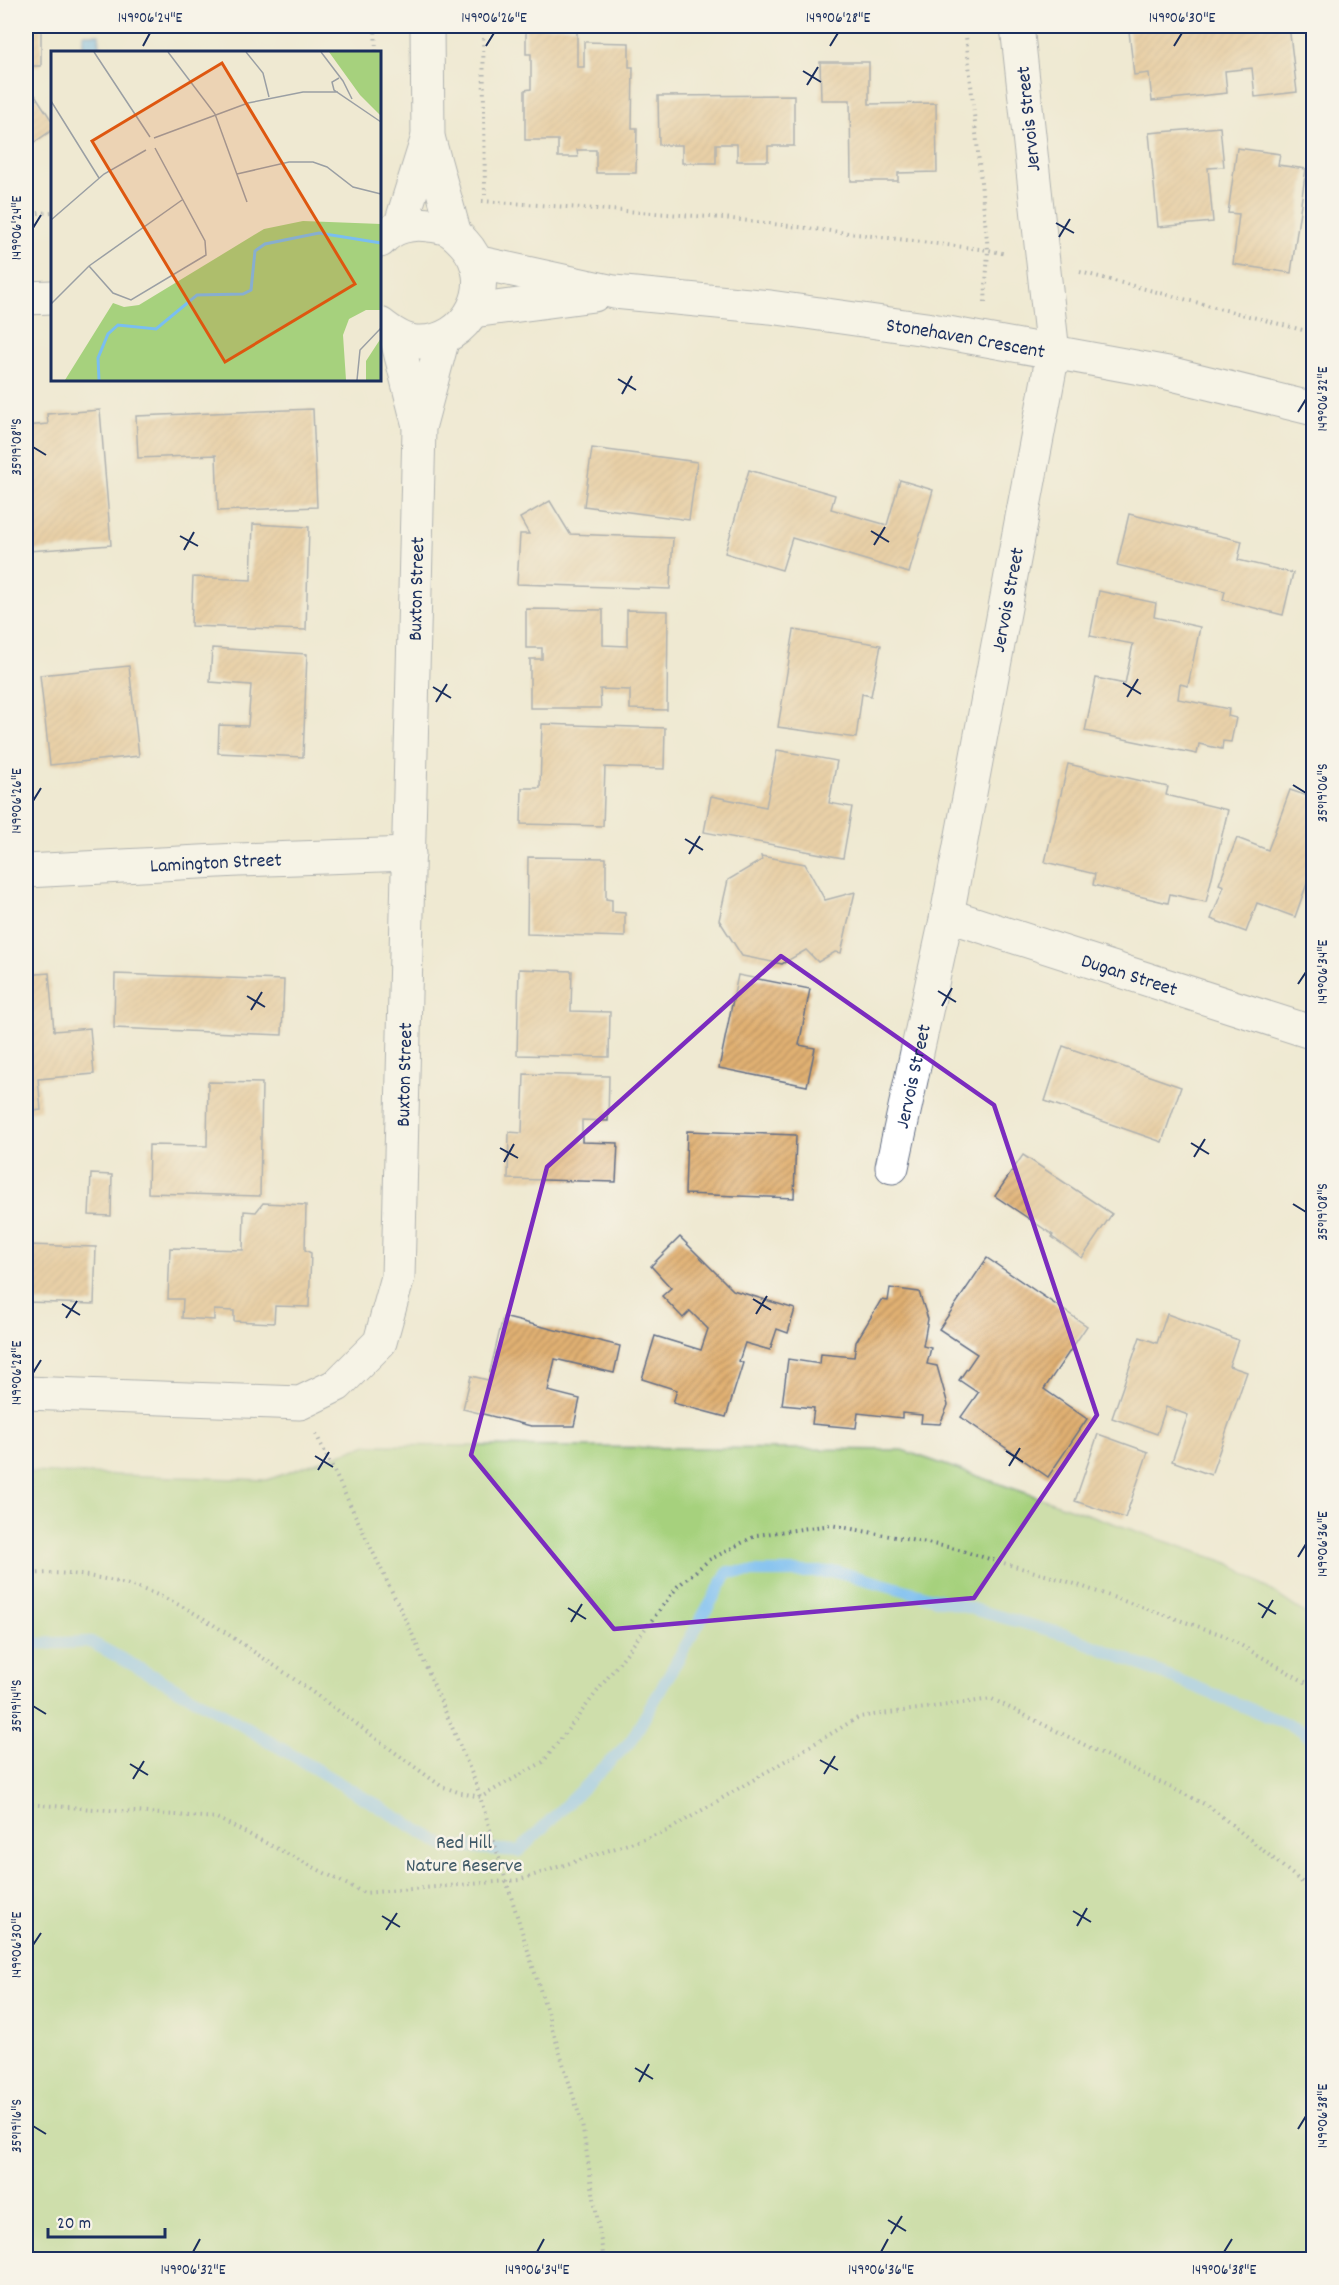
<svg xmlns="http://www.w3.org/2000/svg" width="1339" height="2285" viewBox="0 0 1339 2285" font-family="Dekko,sans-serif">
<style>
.park{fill:#a6d17d;stroke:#60806e;stroke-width:1.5}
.water{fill:#7abef0;stroke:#4a76a7;stroke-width:1.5}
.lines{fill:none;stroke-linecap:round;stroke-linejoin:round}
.stream{stroke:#7abef0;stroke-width:12}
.building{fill:url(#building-hatch)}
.minor-casing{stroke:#657087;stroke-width:35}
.tertiary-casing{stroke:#657087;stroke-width:35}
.path{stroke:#657087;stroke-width:4;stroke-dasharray:1.5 4.5;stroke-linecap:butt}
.minor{stroke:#fff;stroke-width:33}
.tertiary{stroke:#fff;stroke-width:33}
.marked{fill:none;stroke:#7b2cbf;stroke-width:4.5;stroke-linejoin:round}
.ticks{fill:none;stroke:#1b2f5e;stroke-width:2}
.labels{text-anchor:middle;stroke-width:5;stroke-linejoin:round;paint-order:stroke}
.street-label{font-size:20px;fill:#1b2f5e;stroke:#f7f3e8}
.park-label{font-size:20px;fill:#3e5866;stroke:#f7f3e8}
.inset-river{fill:none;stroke:#7abef0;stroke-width:3}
.inset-road{fill:none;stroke:#9a9fa4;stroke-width:1.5}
.view{fill:#de5710;fill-opacity:0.15;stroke:#de5710;stroke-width:3}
.inset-edge{fill:none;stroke:#1b2f5e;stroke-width:3}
.neatline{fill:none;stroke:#1b2f5e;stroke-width:2}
.ticks-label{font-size:15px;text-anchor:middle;fill:#1b2f5e}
</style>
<defs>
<pattern id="building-hatch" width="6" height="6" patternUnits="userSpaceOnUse" patternTransform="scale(1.5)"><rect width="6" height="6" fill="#e1b172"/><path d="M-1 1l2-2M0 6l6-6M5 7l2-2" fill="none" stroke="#b69061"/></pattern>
</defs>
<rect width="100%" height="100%" fill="#f7f3e8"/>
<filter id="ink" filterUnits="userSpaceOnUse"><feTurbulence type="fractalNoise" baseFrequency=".0167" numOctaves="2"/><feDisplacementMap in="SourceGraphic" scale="12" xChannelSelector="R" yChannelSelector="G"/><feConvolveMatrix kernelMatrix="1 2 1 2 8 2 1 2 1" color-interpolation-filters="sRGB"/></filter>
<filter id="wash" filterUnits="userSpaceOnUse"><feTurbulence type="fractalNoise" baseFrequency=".008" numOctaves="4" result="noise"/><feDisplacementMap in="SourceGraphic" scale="24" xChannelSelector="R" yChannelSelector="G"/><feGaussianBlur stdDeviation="1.35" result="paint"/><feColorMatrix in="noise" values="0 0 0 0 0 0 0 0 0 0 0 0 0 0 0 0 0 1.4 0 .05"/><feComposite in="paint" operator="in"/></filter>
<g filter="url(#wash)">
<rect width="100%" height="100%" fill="#efe9d2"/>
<polygon class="park" points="365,1445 902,1450 1231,1564 1313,1619 1313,2259 26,2259 26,1472 267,1480"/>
<rect class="water" x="83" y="34" width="16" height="18"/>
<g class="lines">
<polyline class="stream" points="26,1644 91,1642 223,1714 445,1846 519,1851 631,1741 728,1572 839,1572 1067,1635 1302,1730 1314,1742"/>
</g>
<g id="blocks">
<g class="building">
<rect x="26" y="26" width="15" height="40"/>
<polygon points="1177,26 1289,26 1297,92 1255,97 1252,68 1225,71 1227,93 1152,101 1149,73 1134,75 1129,31"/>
<polygon points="526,27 577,27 577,67 584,67 584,42 629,43 629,67 633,67 632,128 637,128 636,173 596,173 596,150 577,150 578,157 558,157 558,140 525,140 525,90 531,89 531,54 526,54"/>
<polygon points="820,62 869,62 869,104 936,103 937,172 898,173 898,181 851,181 850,100 821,100"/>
<polygon points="26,81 52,121 52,130 26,148"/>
<polygon points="794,95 794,146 768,146 768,161 737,161 737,144 716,144 716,163 682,163 682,145 659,145 658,96"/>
<polygon points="1220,127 1224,167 1208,168 1213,222 1158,227 1149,133"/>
<polygon points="1237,148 1280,154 1278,165 1306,169 1291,273 1233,264 1239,214 1228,213"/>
<polygon points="313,409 317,507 218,511 216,455 138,458 136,416"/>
<polygon points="100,410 111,545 28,551 26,523 26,426 48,424 47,414"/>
<polygon points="592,448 697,462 689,520 584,506"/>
<polygon points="749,470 835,495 831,509 887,525 900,480 933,490 909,573 792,538 782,570 725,553"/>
<polygon points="550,501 570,534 673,538 670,589 517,584 520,534 529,534 520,518"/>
<polygon points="1129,514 1242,541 1238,560 1293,573 1283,615 1223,600 1225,591 1117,565"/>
<polygon points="253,524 309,527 306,630 191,626 193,577 251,580"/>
<polygon points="1099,591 1156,603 1154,617 1200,627 1188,686 1180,684 1178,699 1229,709 1228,716 1236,718 1231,742 1223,741 1222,749 1199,744 1197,754 1085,731 1096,678 1125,684 1133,644 1090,636"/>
<polygon points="526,609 603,610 603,645 627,646 627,610 668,611 667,710 630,709 630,690 600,689 601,708 530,708 530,659 542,659 542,648 526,648"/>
<polygon points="794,630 881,645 871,696 862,694 856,738 778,727"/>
<polygon points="212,648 307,654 303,757 218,753 219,725 248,726 251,685 210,682"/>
<polygon points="129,666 139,756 50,765 40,675"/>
<polygon points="542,724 665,728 664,769 605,767 603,826 521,824 522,788 540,788"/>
<polygon points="777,750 837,761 829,803 852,807 843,858 704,832 711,796 766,807"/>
<polygon points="1068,764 1168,787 1166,795 1228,810 1206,902 1170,894 1168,903 1093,885 1095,874 1045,862"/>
<polygon points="1290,790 1314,798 1314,876 1310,875 1295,917 1257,903 1246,932 1211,919 1224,886 1219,884 1237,838 1268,850"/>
<polygon points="761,856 805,864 825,900 855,892 841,953 835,952 818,962 806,950 782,964 742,956 719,920 728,880 762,860"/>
<polygon points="528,857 606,858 606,899 612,900 612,912 625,913 625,937 527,934"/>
<polygon points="519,969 572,971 571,1011 610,1012 609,1057 517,1055"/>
<polygon points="49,973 54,1031 90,1028 94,1074 38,1079 41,1110 26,1112 26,975"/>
<polygon points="115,974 284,980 282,1035 114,1028"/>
<polygon points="738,975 810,989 799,1045 815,1048 807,1086 719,1068"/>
<polygon points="1063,1046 1181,1087 1162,1142 1045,1101"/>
<polygon points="524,1074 609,1076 608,1121 582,1120 582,1142 618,1143 616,1182 508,1179 509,1132 522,1133"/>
<polygon points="208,1082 262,1083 260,1196 148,1193 149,1145 207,1146"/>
<polygon points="687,1131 796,1135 794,1198 685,1194"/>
<polygon points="1023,1155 1112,1214 1082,1258 1052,1237 1053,1235 995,1196"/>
<polygon points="91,1174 112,1175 111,1216 89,1215"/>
<polygon points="263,1203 306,1205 305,1250 311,1253 309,1307 275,1306 274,1323 234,1321 234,1311 214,1310 214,1320 182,1318 183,1299 168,1299 170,1248 243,1250 244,1211 256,1212"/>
<polygon points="680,1237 733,1290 795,1309 788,1333 777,1329 770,1350 745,1343 739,1361 743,1363 726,1417 673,1403 677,1390 642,1379 655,1336 701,1350 708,1329 690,1311 683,1318 662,1296 671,1288 651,1266"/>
<polygon points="26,1245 96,1247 94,1304 26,1302"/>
<polygon points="987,1258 1087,1326 1044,1389 1087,1419 1048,1477 961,1417 978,1393 959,1380 977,1354 939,1329"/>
<polygon points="890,1288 919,1292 928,1319 923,1346 931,1348 927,1364 937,1366 948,1405 940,1424 921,1423 922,1415 902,1413 902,1418 858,1413 856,1428 812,1424 814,1408 782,1405 788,1359 820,1364 821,1354 854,1357 856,1342 881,1300 888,1301"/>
<polygon points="1167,1314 1238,1340 1229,1366 1247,1372 1211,1475 1172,1461 1188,1415 1166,1407 1157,1434 1112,1418 1140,1337 1157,1343"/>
<polygon points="503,1317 620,1346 614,1373 555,1359 548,1391 580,1399 574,1426 531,1426 463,1409 471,1376 488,1380"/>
<polygon points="1098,1434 1148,1452 1125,1518 1075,1501"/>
</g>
</g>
</g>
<g filter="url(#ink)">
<use href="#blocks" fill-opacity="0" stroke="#657087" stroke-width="1.5"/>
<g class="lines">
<defs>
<g id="minor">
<polyline points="427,26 428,137 454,231"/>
<polyline points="400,227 428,137"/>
<polyline points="396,336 419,426"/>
<path id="s1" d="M 26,871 L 238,860 L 409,854"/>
<path id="s2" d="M 947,915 L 1314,1033"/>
<path id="s3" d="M 892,1167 L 947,915 L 1053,353 L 1017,26"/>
<path id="s4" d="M 26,1393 L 300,1403 L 337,1385 L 380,1342 L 398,1277 L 419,428 L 443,338"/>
</g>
<g id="tertiary">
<path d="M 380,241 C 392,227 411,222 429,225 C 448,227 452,230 464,243 C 500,282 469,345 416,342 C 402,341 390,332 380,324"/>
<path id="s5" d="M 476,262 L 614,292 L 770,307 L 926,329 L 1168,373 L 1314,409"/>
<polyline points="26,298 52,297"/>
<polyline points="473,311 594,295"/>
</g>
</defs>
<use href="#minor" class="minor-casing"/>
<use href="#tertiary" class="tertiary-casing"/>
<g class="path">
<polyline points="375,26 376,52"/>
<polyline points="483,26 485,195"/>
<polyline points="965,26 988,250 985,302"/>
<polyline points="482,201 724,218 988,250 1006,254"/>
<polyline points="26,214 52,212"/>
<polyline points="1080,272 1314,333"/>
<polyline points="316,1434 410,1629 475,1781 582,2124 604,2260"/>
<path d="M 26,1574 C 74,1570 127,1580 171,1601 C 203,1616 232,1637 260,1656 C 322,1697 381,1743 441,1786 L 461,1793 L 481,1797 L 543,1762 L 678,1586 L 709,1560 L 757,1535 L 831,1525 L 948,1547 L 1066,1581 L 1223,1635 L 1314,1687"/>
<polyline points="26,1804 217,1818 364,1893 507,1881 519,1880 667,1831 859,1717 992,1699 1210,1807 1314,1892"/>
</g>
<use href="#minor" class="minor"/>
<use href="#tertiary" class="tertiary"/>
</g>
</g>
<path d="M0 0H1339V2285H0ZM 781,956 L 994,1105 L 1097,1415 L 974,1598 L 614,1629 L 471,1455 L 547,1167 Z" fill="#efe9d2" fill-opacity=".55" fill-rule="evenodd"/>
<path class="marked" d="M 781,956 L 994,1105 L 1097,1415 L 974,1598 L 614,1629 L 471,1455 L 547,1167 Z"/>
<path class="ticks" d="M 143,46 L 150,33M 486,46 L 494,33M 830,46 L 838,33M 1174,46 L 1182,33M 803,71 L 821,82M 807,85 L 818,67M 1056,223 L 1074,233M 33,228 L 41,215M 1059,237 L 1070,219M 618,379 L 636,390M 622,394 L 632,376M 1298,412 L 1306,399M 33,447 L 46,455M 871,531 L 889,542M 180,536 L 198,546M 874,545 L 885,527M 184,550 L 194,532M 1123,683 L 1141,694M 433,687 L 451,698M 1127,697 L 1138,679M 436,702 L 447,684M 1293,785 L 1306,793M 33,801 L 41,788M 685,839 L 703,850M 689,854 L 700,836M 1298,984 L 1306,972M 938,991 L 956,1002M 247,996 L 265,1007M 942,1006 L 952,988M 251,1010 L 262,992M 1191,1143 L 1209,1154M 500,1148 L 518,1158M 1194,1157 L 1205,1139M 504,1162 L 514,1144M 1293,1204 L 1306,1212M 753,1299 L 771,1310M 62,1304 L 80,1315M 756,1314 L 767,1296M 66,1318 L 77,1301M 33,1373 L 41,1360M 1006,1451 L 1023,1462M 315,1456 L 333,1467M 1009,1466 L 1020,1448M 318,1470 L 329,1452M 1298,1557 L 1306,1544M 1258,1603 L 1276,1614M 568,1608 L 586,1619M 1262,1618 L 1273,1600M 571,1622 L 582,1604M 33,1706 L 46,1714M 820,1760 L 838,1770M 130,1764 L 148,1775M 824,1774 L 835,1756M 133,1779 L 144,1761M 1073,1911 L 1091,1922M 382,1916 L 400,1927M 1077,1926 L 1087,1908M 386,1930 L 397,1913M 33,1945 L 41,1933M 635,2068 L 653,2079M 639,2082 L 649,2064M 33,2126 L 46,2134M 1298,2129 L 1306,2116M 888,2220 L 906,2231M 891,2234 L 902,2216M 193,2252 L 200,2239M 537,2252 L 544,2239M 881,2252 L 888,2239M 1224,2252 L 1232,2239"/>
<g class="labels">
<g class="street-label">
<text transform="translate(1027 119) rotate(-96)" y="7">Jervois Street</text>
<text dy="7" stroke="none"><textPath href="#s5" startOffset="496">Stonehaven Crescent</textPath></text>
<text dy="7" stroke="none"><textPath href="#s4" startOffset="1132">Buxton Street</textPath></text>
<text dy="7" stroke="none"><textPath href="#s3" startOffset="579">Jervois Street</textPath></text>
<text dy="7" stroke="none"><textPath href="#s1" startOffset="190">Lamington Street</textPath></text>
<text dy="7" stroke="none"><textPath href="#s2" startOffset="192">Dugan Street</textPath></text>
<text dy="7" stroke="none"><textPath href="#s4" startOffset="646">Buxton Street</textPath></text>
<text dy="7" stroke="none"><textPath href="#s3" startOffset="93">Jervois Street</textPath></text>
</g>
<g class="park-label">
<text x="464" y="1848">Red Hill<tspan x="464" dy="23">Nature Reserve</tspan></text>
</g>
</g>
<g transform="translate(51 51)">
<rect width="330" height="330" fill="#efe9d2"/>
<path d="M 278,1 L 330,1 L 330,65 L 309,44 ZM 252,170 L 330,173 L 330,259 L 315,259 L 298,268 L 292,284 L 295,329 L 14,329 L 62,252 L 73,256 L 88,254 L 213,178 ZM 330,287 L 330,329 L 315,329 L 315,310 Z" fill="#a6d17d"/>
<path class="inset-river" d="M 48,329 L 47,307 L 57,283 L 67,274 L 105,278 L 146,244 L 192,243 L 200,239 L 204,200 L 214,193 L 268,182 L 330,192"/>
<path class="inset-road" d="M 43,1 L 99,86M 117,1 L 164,63 L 196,151M 195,1 L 212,22 L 218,46M 270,1 L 292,30 L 301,48M 288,27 L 281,31 L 283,39 L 330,71M 0,50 L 48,127M 103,87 L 197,52 L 252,41 L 287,41M 186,123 L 238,111 L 262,111 L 276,116 L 302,136 L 330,143M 0,169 L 53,123 L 95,99M 38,215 L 62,242 L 80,249 L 155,204 L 154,190 L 104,97M 0,253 L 38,215 L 131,149M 306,329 L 309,299 L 330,277"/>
<path class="view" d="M 171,12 L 304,233 L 174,311 L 41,90 Z"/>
<rect width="330" height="330" class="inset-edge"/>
</g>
<rect width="1339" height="2285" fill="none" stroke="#f7f3e8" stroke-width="66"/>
<path d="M48 2228v9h117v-9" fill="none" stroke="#1b2f5e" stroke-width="3"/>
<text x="57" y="2228" font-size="18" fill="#1b2f5e" stroke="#f7f3e8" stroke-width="4.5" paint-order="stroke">20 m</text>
<rect x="33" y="33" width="1273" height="2219" class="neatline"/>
<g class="ticks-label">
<text x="150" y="22">149°06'24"E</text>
<text x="494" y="22">149°06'26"E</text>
<text x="838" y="22">149°06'28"E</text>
<text x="1182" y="22">149°06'30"E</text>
<text transform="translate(16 228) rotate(-90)" y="5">149°06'24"E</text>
<text transform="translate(1322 399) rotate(-90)" y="5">149°06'32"E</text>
<text transform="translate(16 447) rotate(-90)" y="5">35°19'08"S</text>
<text transform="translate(1322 793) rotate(-90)" y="5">35°19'06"S</text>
<text transform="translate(16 801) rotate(-90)" y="5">149°06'26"E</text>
<text transform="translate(1322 972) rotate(-90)" y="5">149°06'34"E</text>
<text transform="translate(1322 1212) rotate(-90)" y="5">35°19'08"S</text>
<text transform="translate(16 1373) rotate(-90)" y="5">149°06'28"E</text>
<text transform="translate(1322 1544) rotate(-90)" y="5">149°06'36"E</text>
<text transform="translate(16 1706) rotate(-90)" y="5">35°19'14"S</text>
<text transform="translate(16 1945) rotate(-90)" y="5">149°06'30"E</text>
<text transform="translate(1322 2116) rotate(-90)" y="5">149°06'38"E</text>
<text transform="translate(16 2126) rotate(-90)" y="5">35°19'16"S</text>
<text x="193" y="2274">149°06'32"E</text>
<text x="537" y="2274">149°06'34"E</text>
<text x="881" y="2274">149°06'36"E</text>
<text x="1224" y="2274">149°06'38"E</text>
</g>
</svg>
